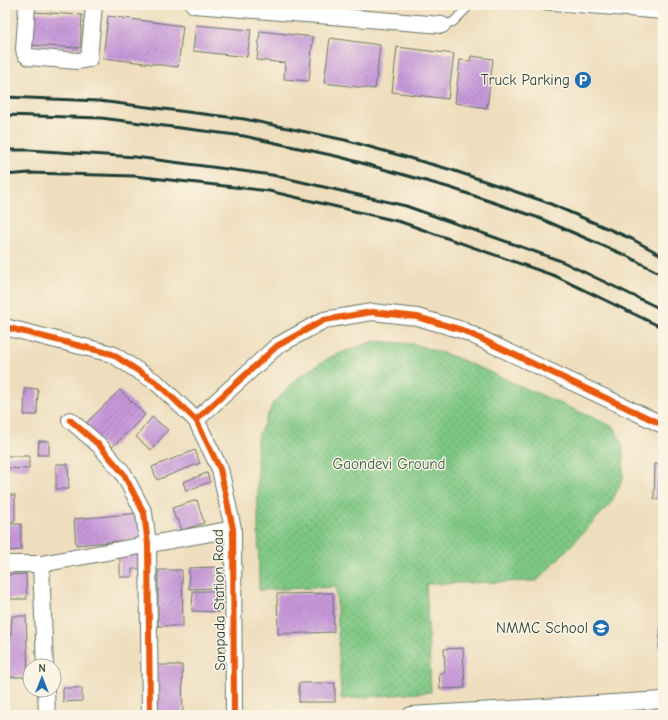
<svg xmlns="http://www.w3.org/2000/svg" width="668" height="720" viewBox="0 0 668 720" font-family="'Comic Neue',sans-serif">
<style>
.park{fill:url(#park-dots);stroke:#4e825c}
.building{fill:url(#building-hatch)}
.lines{fill:none;stroke-linecap:round;stroke-linejoin:round}
.service-casing{stroke:#677564;stroke-width:10}
.minor-casing{stroke:#677564;stroke-width:18}
.service{stroke:#fff;stroke-width:8}
.minor{stroke:#fff;stroke-width:16}
.rail{stroke:#1f3d34;stroke-width:3}
.cycleway-casing{stroke:#fcf5e5;stroke-width:8}
.cycleway{stroke:#e8590c;stroke-width:6}
.labels{text-anchor:middle;stroke-width:3;stroke-linejoin:round;paint-order:stroke}
.poi-label{font-size:15px;fill:#1f3d34;stroke:#fcf5e5;text-anchor:end}
.park-label{font-size:15px;fill:#376048;stroke:#fcf5e5}
.street-label{font-size:15px;fill:#1f3d34;stroke:#fcf5e5}
</style>
<defs>
<pattern id="park-dots" width="8" height="8" patternUnits="userSpaceOnUse"><rect width="8" height="8" fill="#7ec783"/><path d="M2 2h.1M6 6h.1" fill="none" stroke="#67a36c" stroke-width="1.8" stroke-linecap="round"/></pattern>
<pattern id="building-hatch" width="6" height="6" patternUnits="userSpaceOnUse"><rect width="6" height="6" fill="#c797da"/><path d="M-1 1l2-2M0 6l6-6M5 7l2-2" fill="none" stroke="#a17cb2"/></pattern>
</defs>
<rect width="100%" height="100%" fill="#fcf5e5"/>
<filter id="ink" filterUnits="userSpaceOnUse"><feTurbulence type="fractalNoise" baseFrequency=".025" numOctaves="2"/><feDisplacementMap in="SourceGraphic" scale="8" xChannelSelector="R" yChannelSelector="G"/><feConvolveMatrix kernelMatrix="1 2 1 2 8 2 1 2 1" color-interpolation-filters="sRGB"/></filter>
<filter id="wash" filterUnits="userSpaceOnUse"><feTurbulence type="fractalNoise" baseFrequency=".012" numOctaves="4" result="noise"/><feDisplacementMap in="SourceGraphic" scale="16" xChannelSelector="R" yChannelSelector="G"/><feGaussianBlur stdDeviation="0.9" result="paint"/><feColorMatrix in="noise" values="0 0 0 0 0 0 0 0 0 0 0 0 0 0 0 0 0 1.4 0 .05"/><feComposite in="paint" operator="in"/></filter>
<g filter="url(#wash)">
<rect width="100%" height="100%" fill="#eedebd"/>
<polygon class="park" points="375,341 414,344 455,357 614,427 623,446 623,478 611,503 537,581 426,584 431,692 341,699 336,587 259,590 257,439 273,403 299,377 330,357"/>
<g id="blocks">
<g class="building">
<polygon points="32,12 82,15 80,48 30,45"/>
<polygon points="108,16 183,26 178,67 103,58"/>
<polygon points="196,25 251,30 247,57 193,51"/>
<polygon points="260,31 313,37 309,81 284,79 285,63 257,60"/>
<polygon points="330,38 380,45 375,89 324,83"/>
<polygon points="397,47 454,54 448,99 392,92"/>
<polygon points="471,56 493,59 487,108 455,103 460,60 470,61"/>
<polygon points="25,388 38,389 37,415 24,415"/>
<polygon points="120,390 145,415 109,450 84,425"/>
<polygon points="152,417 168,430 151,450 136,437"/>
<polygon points="39,441 49,441 49,455 38,455"/>
<polygon points="195,450 200,463 157,480 152,467"/>
<polygon points="5,456 29,456 29,469 5,468"/>
<polygon points="56,464 68,464 69,489 56,489"/>
<polygon points="655,464 663,465 663,499 654,499"/>
<polygon points="207,473 210,482 186,491 183,482"/>
<rect x="5" y="495" width="10" height="26"/>
<polygon points="197,500 204,523 182,530 178,519 176,520 172,508"/>
<polygon points="141,513 143,539 76,545 74,519"/>
<polygon points="5,524 21,524 21,550 5,551"/>
<polygon points="120,550 143,550 143,569 132,569 132,577 120,577"/>
<polygon points="216,567 217,588 189,589 189,568"/>
<polygon points="158,570 182,570 183,626 158,626"/>
<polygon points="26,574 27,599 5,599 5,575"/>
<polygon points="193,591 220,591 220,612 192,611"/>
<polygon points="333,593 334,632 278,634 277,594"/>
<polygon points="12,616 26,616 28,677 8,677"/>
<polygon points="661,621 663,621 663,648 659,648"/>
<polygon points="463,648 465,688 440,689 439,673 445,673 444,649"/>
<polygon points="152,665 182,665 183,715 153,715"/>
<rect x="299" y="683" width="36" height="19"/>
<polygon points="63,688 82,688 82,701 63,702"/>
</g>
</g>
</g>
<g filter="url(#ink)">
<use href="#blocks" fill-opacity="0" stroke="#677564" stroke-width="1"/>
<g class="lines">
<defs>
<g id="service">
<polyline points="541,5 663,15"/>
<polyline points="442,25 453,22 470,5"/>
</g>
<g id="minor">
<polyline points="27,5 24,49 25,54 29,57 78,61 89,59 94,5"/>
<polyline points="194,5 442,25"/>
<polyline points="5,327 112,354 157,383 196,420 220,469 233,529 234,715"/>
<polyline points="70,420 99,445 123,473 144,513 148,544 150,715"/>
<polyline points="196,420 277,346 324,320 372,312 417,317 462,330 663,425"/>
<polyline points="5,564 41,564 233,529"/>
<polyline points="41,564 45,666"/>
<polyline points="46,690 47,715"/>
<polyline points="411,715 663,700"/>
</g>
</defs>
<use href="#service" class="service-casing"/>
<use href="#minor" class="minor-casing"/>
<use href="#service" class="service"/>
<use href="#minor" class="minor"/>
<g class="rail">
<polyline points="5,97 99,101 244,119 345,140 452,170 546,202 632,239 663,256"/>
<polyline points="5,115 101,118 244,136 340,157 451,188 539,218 627,256 663,275"/>
<polyline points="5,150 29,150 135,157 272,175 406,206 561,261 663,310"/>
<polyline points="5,175 29,173 134,176 269,191 401,222 555,276 663,328"/>
</g>
<defs>
<g id="cycleway">
<polyline points="5,327 112,354 157,383 196,420 220,469 233,529 234,715"/>
<polyline points="70,420 99,445 123,473 144,513 148,544 150,715"/>
<polyline points="196,420 277,346 324,320 372,312 417,317 462,330 663,425"/>
</g>
</defs>
<use href="#cycleway" class="cycleway-casing"/>
<use href="#cycleway" class="cycleway"/>
</g>
</g>
<defs>
<symbol id="parking-disc" viewBox="-11 -11 22 22"><circle r="9.5" fill="#1f6fb2" stroke="#fcf5e5"/><path d="M-3.5-5.5H1a3.5 3.5 0 0 1 0 7H-1V5.5H-3.5ZM-1-3.4V-.6H.8a1.4 1.4 0 0 0 0-2.8Z" fill="#fff"/></symbol>
<symbol id="school-disc" viewBox="-11 -11 22 22"><circle r="9.5" fill="#1f6fb2" stroke="#fcf5e5"/><path d="M0-5L7-2L0 1L-7-2ZM-4 1L0 2.5L4 1V4Q0 6-4 4Z" fill="#fff"/></symbol>
</defs>
<g fill-rule="evenodd">
<use href="#parking-disc" x="573" y="70" width="20" height="20"/>
<use href="#school-disc" x="591" y="618" width="20" height="20"/>
</g>
<g class="labels">
<g class="poi-label">
<text x="570" y="85">Truck Parking</text>
<text x="588" y="633">NMMC School</text>
</g>
<g class="park-label">
<text x="389" y="469">Gaondevi Ground</text>
</g>
<g class="street-label">
<text transform="translate(219 600) rotate(-91)" y="5">Sanpada Station Road</text>
</g>
</g>
<rect width="668" height="720" fill="none" stroke="#fcf5e5" stroke-width="20"/>
<g transform="translate(42 678)"><circle r="19" fill="#fcf5e5" stroke="#a4ab9e"/>
<path d="M0-3L7 15L0 10L-7 15Z" fill="#1f6fb2"/>
<text y="-6" font-size="11" font-weight="bold" text-anchor="middle" fill="#1f3d34">N</text>
</g>
</svg>
